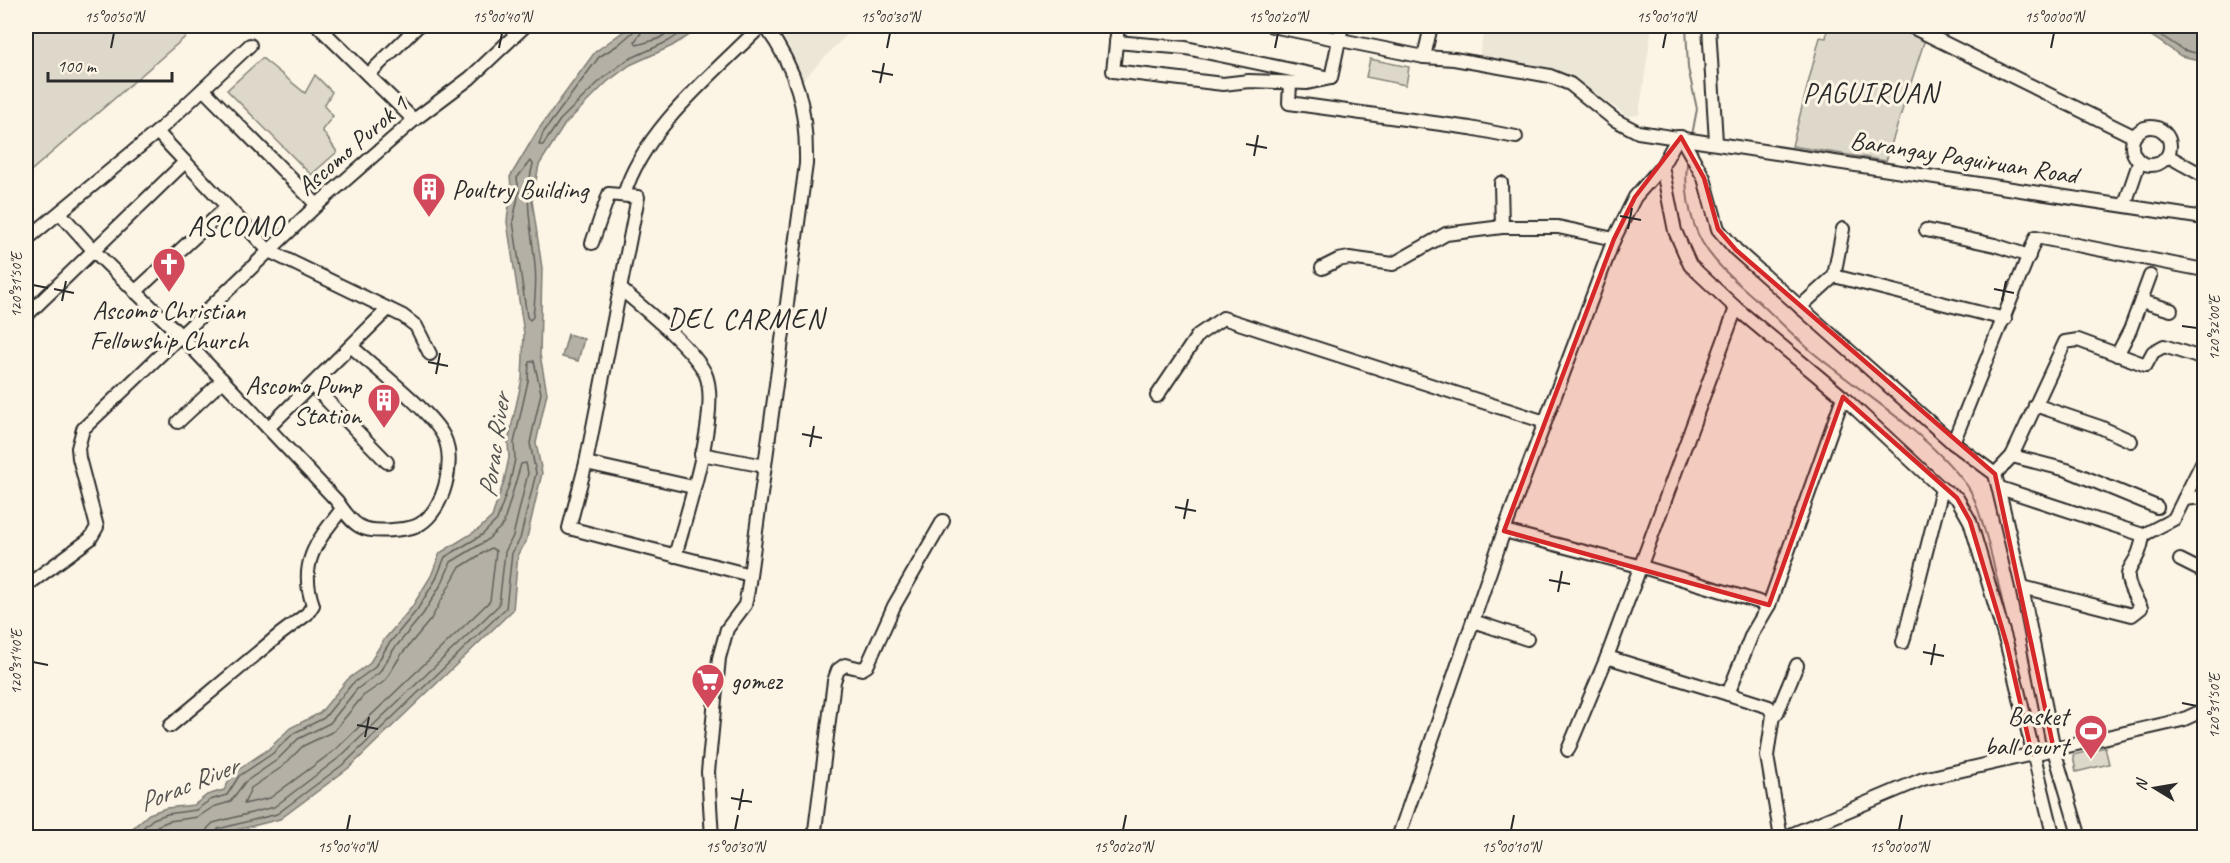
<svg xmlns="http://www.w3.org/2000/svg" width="2230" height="863" viewBox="0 0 2230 863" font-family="Caveat,sans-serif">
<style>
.built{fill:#ece6d7}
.green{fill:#ded8ca;stroke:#84827a;stroke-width:1.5}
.water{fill:#b4b0a5;stroke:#7d7b74;stroke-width:1.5}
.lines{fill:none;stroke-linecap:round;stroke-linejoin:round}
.shore{stroke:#62605c;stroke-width:1.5}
.stream{stroke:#7d7b74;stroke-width:2}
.minor-casing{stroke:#2b2b2b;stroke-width:16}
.minor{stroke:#fcf5e5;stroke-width:12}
.marked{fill:#d62828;fill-opacity:0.2;stroke:#d62828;stroke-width:4.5;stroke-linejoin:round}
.ticks{fill:none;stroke:#2b2b2b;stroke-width:2}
.labels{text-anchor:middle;stroke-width:6;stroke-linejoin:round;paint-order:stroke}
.street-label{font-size:26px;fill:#2b2b2b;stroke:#fcf5e5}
.poi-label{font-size:26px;fill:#2b2b2b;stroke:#fcf5e5;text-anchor:start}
.water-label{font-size:27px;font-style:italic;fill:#545350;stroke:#fcf5e5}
.quarter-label{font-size:28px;letter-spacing:1.5px;fill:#2b2b2b;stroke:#fcf5e5}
.neatline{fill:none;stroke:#2b2b2b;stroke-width:2}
.ticks-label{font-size:15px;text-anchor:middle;fill:#2b2b2b}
</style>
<rect width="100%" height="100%" fill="#fcf5e5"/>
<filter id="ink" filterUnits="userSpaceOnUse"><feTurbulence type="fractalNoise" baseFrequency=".0167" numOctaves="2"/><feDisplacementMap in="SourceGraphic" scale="12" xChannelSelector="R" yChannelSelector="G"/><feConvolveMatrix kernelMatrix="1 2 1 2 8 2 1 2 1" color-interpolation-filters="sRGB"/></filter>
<g filter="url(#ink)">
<g class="built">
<polygon points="778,26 855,26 800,83 790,49"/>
<polygon points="1485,26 1652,26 1639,115 1627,116 1572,77 1479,57"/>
</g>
<g class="green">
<polygon points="26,26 198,26 26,175"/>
<polygon points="1828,26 1896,26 1925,39 1886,161 1792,146 1820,37 1826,38"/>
<polygon points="262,58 305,93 315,75 332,92 324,106 333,116 322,130 337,152 311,175 227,90"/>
<polygon points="1370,59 1409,67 1406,85 1366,77"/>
<polygon points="2105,747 2109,764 2076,772 2073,755"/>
</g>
<g class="water">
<path d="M 631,26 L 704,26 L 672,46 L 630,65 L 607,82 L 565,124 L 539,165 L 532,200 L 542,268 L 540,355 L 547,393 L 536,443 L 542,473 L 526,542 L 518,554 L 513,610 L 350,767 L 280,819 L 209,837 L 102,837 L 128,832 L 149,814 L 166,808 L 194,805 L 207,795 L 224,790 L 234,772 L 269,749 L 290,728 L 320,713 L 348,679 L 369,664 L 383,641 L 412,607 L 431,576 L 440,553 L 479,529 L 492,517 L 504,481 L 509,458 L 508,442 L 522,379 L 524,333 L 507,222 C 508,206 513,193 510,177 L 538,130 L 595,52 Z"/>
<polygon points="2137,26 2204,26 2204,61 2181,56"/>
<polygon points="568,334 584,339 578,361 562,357"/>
</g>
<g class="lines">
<g class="shore">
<polyline points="634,26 633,32 618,45 599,57 543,133 539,145 543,145 560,120 603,78 627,60 669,41 691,26"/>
<polyline points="642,26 641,33 635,41 637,45 658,39 678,26"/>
<polyline points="2147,26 2183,50 2204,55"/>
<path d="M 530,161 L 533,164 C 523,202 532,228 535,266 C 537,284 535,300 533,317 L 530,320 L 527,317 L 513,221 L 519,192 L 517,178 Z"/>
<polygon points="491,548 496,551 490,601 335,750 270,798 244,804 251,788 282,767 303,746 334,731 363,696 385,681 401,655 431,619 459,568"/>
<polyline points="131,838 153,819 167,814 196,810 210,800 227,795 239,776 272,754 294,733 324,718 352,684 374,668 388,645 417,610 436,579 445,557 482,535 497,520 510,482 515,459 514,443 528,381 529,362 534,361 541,393 530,443 536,473 520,539 512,553 506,608 345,763 277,814 218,829 213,838"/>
<polyline points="143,838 157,826 169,821 198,817 213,807 230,802 245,782 277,760 298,739 330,723 357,689 379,673 394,649 423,614 442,583 451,562 486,541 503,525 521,464 526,463 528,473 513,536 505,552 499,605 340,757 274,807 213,823 207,829 206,838"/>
</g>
<g class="stream">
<polyline points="1686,26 1688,68 1697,109 1692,135"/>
<path d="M 1688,158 C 1683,184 1689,219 1702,242 C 1716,266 1738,283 1758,301 C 1776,318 1793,335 1811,351 C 1863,394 1924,430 1966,484 C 1982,504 2001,595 2007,623"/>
</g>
<defs>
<g id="minor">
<polyline points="318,26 414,120"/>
<polyline points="1118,26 1113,71 1223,84 1249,81 1307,83 1331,78"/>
<polyline points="1272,26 1424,57 1454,59 1550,76 1570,84 1615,120 1638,132 2204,218"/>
<polyline points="1709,26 1716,142"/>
<polyline points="1910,26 2133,136"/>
<polyline points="1116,42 1186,48 1330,78"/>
<polyline points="1424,57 1431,26"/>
<polyline points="368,75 418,26"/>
<polyline points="1331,78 1342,26"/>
<polyline points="1290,83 1289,103 1470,128 1516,137"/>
<polyline points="203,89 317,205"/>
<circle cx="2151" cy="146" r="19"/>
<polyline points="157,132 269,251 403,316 416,326 430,354"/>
<polyline points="1681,137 1704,178 1718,229 1736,250 1953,443 1995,474 2022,587 2054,750 2080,838"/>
<polyline points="2168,156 2204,176"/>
<polyline points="1662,166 1675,231 1690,265 1736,308 1843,397 1769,605 1752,634 1728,694 1769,707 1773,715 1767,756 1781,838"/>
<polyline points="1501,183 1502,227"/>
<path d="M 624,195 C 643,130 713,74 761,26"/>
<polyline points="2125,204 2139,163"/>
<path d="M 60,213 L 94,251 L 180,335 L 337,501 C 354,527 362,533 393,530 C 402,529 412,529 420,524 C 444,510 456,461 444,437 C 433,413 374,367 352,347"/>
<polyline points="1843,229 1834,276 2005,319"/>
<polyline points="1926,230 1995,245 2029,256"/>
<polyline points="26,240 157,132 250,45"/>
<polyline points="592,243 609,194 638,197 586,463 569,528 750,575"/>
<polyline points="1322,268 1338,260 1349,258 1393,264 1446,234 1502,227 1558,227 1614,239"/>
<path d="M 621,289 C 645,310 691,346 705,373 C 722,408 686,516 675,556"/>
<polyline points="135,292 227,207"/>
<polyline points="2141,301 2171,310"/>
<polyline points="1800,307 1834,276"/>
<polyline points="26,316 185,162"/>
<polyline points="2117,355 2130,330 2150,276"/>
<polyline points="312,385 387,462"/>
<polyline points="1157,396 1198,335 1223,318 1545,422"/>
<polyline points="1843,397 1942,489"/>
<polyline points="2035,405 2100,427 2131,441"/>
<polyline points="178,422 223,380"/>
<polyline points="268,428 388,309"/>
<polyline points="1953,443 2036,237 2204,270"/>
<polyline points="701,454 765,466"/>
<polyline points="2012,456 2067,470 2157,507"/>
<polyline points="586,463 693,487"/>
<polyline points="1995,474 2012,456 2065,342 2078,340 2146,365 2153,352 2164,346 2204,359"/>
<polyline points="2000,488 2143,535 2174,519 2204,459"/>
<polyline points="2184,499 2204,497"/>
<polyline points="1504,531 1639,566 1769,605"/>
<polyline points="2180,560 2204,572"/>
<polyline points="26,586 90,539 97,527 79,458 78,448 83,429 317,205 414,120 470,78 525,26"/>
<path d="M 2022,587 L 2132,615 L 2141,608 C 2113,560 2138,577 2143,535"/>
<polyline points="1473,621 1527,639"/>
<polyline points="1903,642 1942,489 1957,498 1970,521 2007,645 2054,838"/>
<polyline points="1607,657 1728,694"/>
<polyline points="1773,715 1777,713 1797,665"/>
<path d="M 170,726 L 279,635 L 307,614 L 313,605 C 298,563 317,541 342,509"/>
<polyline points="1568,750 1607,657 1736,308"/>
<path d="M 712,838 L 708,772 L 719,658 L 727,629 L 745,605 L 748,590 L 806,164 C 807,109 798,71 765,26"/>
<polyline points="814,838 834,681 838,670 845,665 862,669 867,666 894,606 943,521"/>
<polyline points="1398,838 1504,531 1614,239 1635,197 1662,166 1678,137"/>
<polyline points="1783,838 1923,779 2182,720 2204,710"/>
</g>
</defs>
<use href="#minor" class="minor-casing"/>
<use href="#minor" class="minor"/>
</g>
</g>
<path class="marked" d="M 1681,137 L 1704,178 L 1718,229 L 1736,250 L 1995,474 L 2054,750 L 2032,754 L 2007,645 L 1970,521 L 1957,498 L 1843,397 L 1769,605 L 1504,531 L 1614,239 L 1635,197 Z"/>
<path class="ticks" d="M 111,48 L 114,33M 499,48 L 502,33M 887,48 L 890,33M 1275,48 L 1278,33M 1663,48 L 1666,33M 2051,48 L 2054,33M 872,71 L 893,75M 880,83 L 884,63M 1246,144 L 1267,148M 1254,156 L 1258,135M 1620,216 L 1641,220M 1628,229 L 1632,208M 33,285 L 48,288M 54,289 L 74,293M 1994,289 L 2014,293M 62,301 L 66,281M 2002,301 L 2006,281M 2182,326 L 2197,328M 428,362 L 448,366M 436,374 L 440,353M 802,434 L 822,438M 810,447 L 814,426M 1175,507 L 1196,511M 1184,519 L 1188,499M 1549,580 L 1570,584M 1558,592 L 1562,571M 1923,652 L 1944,656M 33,662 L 48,665M 1931,665 L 1935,644M 2182,703 L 2197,706M 357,725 L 378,729M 365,737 L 369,717M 731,798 L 752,802M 739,810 L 743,789M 347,830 L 350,815M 735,830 L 738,815M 1123,830 L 1126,815M 1511,830 L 1514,815M 1899,830 L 1902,815"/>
<defs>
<symbol id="building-pin" viewBox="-11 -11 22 30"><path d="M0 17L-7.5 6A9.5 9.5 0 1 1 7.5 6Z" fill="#d1495b" stroke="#fcf5e5"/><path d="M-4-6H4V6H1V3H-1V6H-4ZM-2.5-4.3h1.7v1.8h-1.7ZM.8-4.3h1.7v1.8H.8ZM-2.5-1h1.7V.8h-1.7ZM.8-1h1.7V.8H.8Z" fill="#fff"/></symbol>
<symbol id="church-pin" viewBox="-11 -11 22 30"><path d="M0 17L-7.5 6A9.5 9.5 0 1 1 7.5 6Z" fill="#d1495b" stroke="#fcf5e5"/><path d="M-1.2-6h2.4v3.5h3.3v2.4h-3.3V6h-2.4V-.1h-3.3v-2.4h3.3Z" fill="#fff"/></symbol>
<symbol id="supermarket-pin" viewBox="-11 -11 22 30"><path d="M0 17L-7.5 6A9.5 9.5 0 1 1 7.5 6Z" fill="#d1495b" stroke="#fcf5e5"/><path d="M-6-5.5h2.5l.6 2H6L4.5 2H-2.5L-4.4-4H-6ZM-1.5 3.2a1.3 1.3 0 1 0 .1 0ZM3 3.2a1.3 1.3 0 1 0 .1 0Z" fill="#fff"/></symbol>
<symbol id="stadium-pin" viewBox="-11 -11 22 30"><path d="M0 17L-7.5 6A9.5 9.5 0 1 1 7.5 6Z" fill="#d1495b" stroke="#fcf5e5"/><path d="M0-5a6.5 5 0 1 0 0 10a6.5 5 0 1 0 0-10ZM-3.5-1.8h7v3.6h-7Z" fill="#fff"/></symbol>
</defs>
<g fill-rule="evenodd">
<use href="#building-pin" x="410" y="170" width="38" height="52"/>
<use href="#church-pin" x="150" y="245" width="38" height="52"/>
<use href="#building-pin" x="365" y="381" width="38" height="52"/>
<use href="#supermarket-pin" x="689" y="661" width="38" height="52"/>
<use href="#stadium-pin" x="2072" y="712" width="38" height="52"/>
</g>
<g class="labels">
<g class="street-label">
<text transform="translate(352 145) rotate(-41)" y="9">Ascomo Purok 1</text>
<text transform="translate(1964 157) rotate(9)" y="9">Barangay Paguiruan Road</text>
</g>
<g class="poi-label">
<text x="452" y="198">Poultry Building</text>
<text x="169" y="319" text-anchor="middle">Ascomo Christian<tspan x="169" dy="30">Fellowship Church</tspan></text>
<text x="361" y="394" text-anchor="end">Ascomo Pump<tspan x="361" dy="30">Station</tspan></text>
<text x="731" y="689">gomez</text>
<text x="2068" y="725" text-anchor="end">Basket<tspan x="2068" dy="30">ball court</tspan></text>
</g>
<g class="water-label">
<text transform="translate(494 446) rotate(-82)" y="9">Porac River</text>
<text transform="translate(188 784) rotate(-22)" y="9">Porac River</text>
</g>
<g class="quarter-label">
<text x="1871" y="102">PAGUIRUAN</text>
<text x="236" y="235">ASCOMO</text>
<text x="746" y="328">DEL CARMEN</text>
</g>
</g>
<rect width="2230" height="863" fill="none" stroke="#fcf5e5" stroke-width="66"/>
<g transform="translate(2155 788) rotate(281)" stroke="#fcf5e5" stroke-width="4.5" paint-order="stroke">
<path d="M0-4.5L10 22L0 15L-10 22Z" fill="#2b2b2b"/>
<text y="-9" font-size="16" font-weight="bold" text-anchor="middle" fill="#2b2b2b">N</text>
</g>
<path d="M48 72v9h124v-9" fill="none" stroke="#2b2b2b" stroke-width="3"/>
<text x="57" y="72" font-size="18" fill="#2b2b2b" stroke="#fcf5e5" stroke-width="4.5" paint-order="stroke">100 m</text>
<rect x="33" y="33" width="2164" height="797" class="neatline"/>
<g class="ticks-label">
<text x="114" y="22">15°00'50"N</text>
<text x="502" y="22">15°00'40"N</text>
<text x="890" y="22">15°00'30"N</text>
<text x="1278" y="22">15°00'20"N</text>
<text x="1666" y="22">15°00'10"N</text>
<text x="2054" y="22">15°00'00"N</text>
<text transform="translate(16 285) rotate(-90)" y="5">120°31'50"E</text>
<text transform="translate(2214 328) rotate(-90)" y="5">120°32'00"E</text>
<text transform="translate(16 662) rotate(-90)" y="5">120°31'40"E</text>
<text transform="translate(2214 706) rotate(-90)" y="5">120°31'50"E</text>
<text x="347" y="852">15°00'40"N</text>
<text x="735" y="852">15°00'30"N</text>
<text x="1123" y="852">15°00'20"N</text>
<text x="1511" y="852">15°00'10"N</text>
<text x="1899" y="852">15°00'00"N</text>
</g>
</svg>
